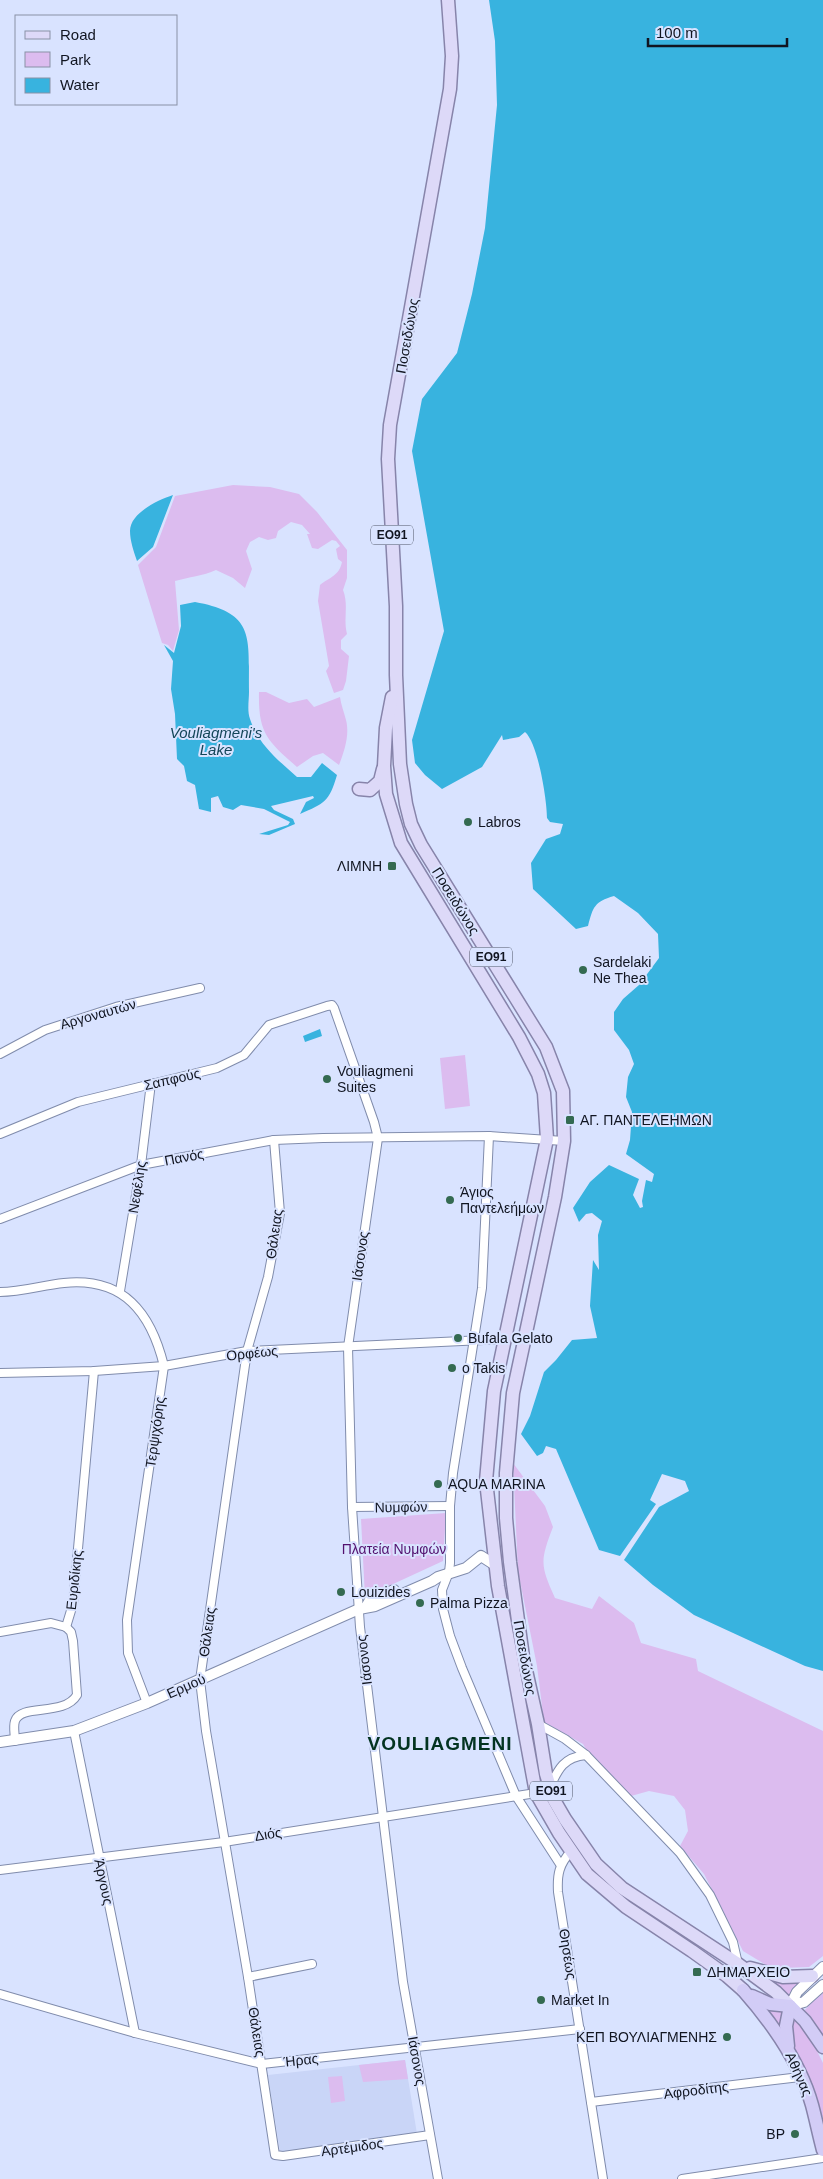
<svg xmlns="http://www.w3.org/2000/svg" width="823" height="2179" viewBox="0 0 823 2179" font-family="Helvetica,sans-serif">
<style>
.built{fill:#c9d5f7}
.green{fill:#dcbcef}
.water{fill:#38b3df}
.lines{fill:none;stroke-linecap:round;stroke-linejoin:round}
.minor-casing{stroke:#808cac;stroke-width:10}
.tertiary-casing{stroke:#808cac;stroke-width:12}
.primary-casing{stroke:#8784aa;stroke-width:15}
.trunk-casing{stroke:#8784aa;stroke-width:15}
.minor{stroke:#fff;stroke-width:8}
.tertiary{stroke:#fff;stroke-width:10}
.primary{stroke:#ddd9f8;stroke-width:12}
.trunk{stroke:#d2ccf6;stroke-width:12}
.poi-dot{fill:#346a51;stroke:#d9e3ff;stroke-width:2}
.labels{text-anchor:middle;stroke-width:4;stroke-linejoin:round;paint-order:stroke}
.shield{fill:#d9e3ff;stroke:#4d5364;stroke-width:1}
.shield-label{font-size:12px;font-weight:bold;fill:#111521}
.street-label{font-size:14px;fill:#111521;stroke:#d9e3ff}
.poi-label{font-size:14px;fill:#111521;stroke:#d9e3ff;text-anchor:start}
.park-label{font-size:14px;fill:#53116f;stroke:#d9e3ff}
.water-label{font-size:15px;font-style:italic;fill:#144659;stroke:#d9e3ff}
.district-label{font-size:19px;font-weight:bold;letter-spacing:1px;fill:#033321;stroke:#d9e3ff}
</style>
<rect width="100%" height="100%" fill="#d9e3ff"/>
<polygon class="built" points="405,2060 417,2134 280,2152 268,2075"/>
<g class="green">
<path d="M 233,485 L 270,487 L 299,494 L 317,512 L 347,550 L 347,578 L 343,590 C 349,605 343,619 347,634 L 341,640 L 341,649 L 349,656 L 346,681 L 343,690 L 334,693 L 326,671 L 329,666 L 318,601 L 320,585 C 330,577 339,576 342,562 L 338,559 L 336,549 L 340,546 L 336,541 L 332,540 L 318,549 L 312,548 L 307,534 L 310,534 L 302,525 L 291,522 L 278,531 L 276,538 L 268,540 L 259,537 L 250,542 L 246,551 L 252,569 L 245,588 L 233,578 L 216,570 C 203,576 189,577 175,581 L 179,630 L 173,651 L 168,645 L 162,643 L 138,565 L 156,547 L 175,496 Z"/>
<path d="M 259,692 L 266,692 L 289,703 L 307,699 L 314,707 L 340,697 C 341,705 344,712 346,720 C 350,735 344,752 339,765 L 323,753 L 313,756 L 297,767 C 268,741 258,734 259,692 Z"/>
<polygon points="465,1055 470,1106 445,1109 440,1058"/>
<path d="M 513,1463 L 545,1506 L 553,1527 C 540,1561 540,1565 555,1598 L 592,1609 L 599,1596 L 634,1623 L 641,1643 L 696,1659 L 698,1671 L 823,1731 L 823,1956 L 809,1967 L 781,1968 L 766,1965 L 743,1951 L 704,1874 L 680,1846 L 688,1831 L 685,1810 L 674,1796 L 649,1791 L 631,1796 L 594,1763 L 583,1744 L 544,1722 L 537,1666 L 518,1571 Z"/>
<polygon points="446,1513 443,1561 365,1597 361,1519"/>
<polygon points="766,1979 804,1980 789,1996"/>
<polygon points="823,1990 823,2037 816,2024 803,2012"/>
<polygon points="762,2005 783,2009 780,2026"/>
<polygon points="791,2017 809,2035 823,2063 823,2118 791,2044"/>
<polygon points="405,2060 408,2079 363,2082 359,2065"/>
<polygon points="342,2076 345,2101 331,2103 328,2077"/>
</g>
<g class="water">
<path d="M 489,0 L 823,0 L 823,1671 L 805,1666 L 694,1615 L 653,1585 L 624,1560 L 659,1507 L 689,1491 L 685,1481 L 662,1474 L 650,1500 L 656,1504 L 620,1556 L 599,1550 L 556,1449 L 546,1446 L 543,1453 L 537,1456 L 521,1434 L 530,1416 L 544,1372 L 556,1360 L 572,1340 L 597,1338 L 590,1306 L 593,1260 L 599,1270 L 598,1235 L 602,1221 L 592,1213 L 586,1214 L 579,1222 L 573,1208 L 590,1182 L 609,1165 L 639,1179 L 633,1195 L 640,1208 L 643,1207 L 642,1201 L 646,1180 L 652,1182 L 654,1174 L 626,1154 L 630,1140 L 632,1112 L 626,1097 L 628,1077 L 634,1064 L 629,1050 L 614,1030 L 614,1012 L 623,999 L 639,985 L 659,958 L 658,934 L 638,913 L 614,896 C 594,902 593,907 588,926 L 576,929 L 533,889 L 531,863 L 546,839 L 560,834 L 563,824 L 550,822 L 547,818 C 547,800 538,743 525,732 L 519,737 L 503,740 L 502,735 L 482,767 L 442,789 L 425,775 L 415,763 L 412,740 L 444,631 L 412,451 L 422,399 L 457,353 L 472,294 L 485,228 L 497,105 L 495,41 Z"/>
<path d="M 173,495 L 153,547 L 137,561 C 134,552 130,541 130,531 C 130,513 158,500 173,495 Z"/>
<path d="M 195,602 C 257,613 248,639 249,692 C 249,700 247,711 250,719 C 258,744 278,760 297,777 L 311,777 L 322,763 L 337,775 C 329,802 325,803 300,814 L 306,802 L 314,798 L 313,796 L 271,806 L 274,810 L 293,819 L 295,824 L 269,835 L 259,834 L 288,825 L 290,822 L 264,809 L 241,805 L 233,810 L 223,807 L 218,796 L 211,798 L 211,812 L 199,809 L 195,785 L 187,781 L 184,766 L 177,759 L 175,714 L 171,689 L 173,661 L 164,645 L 174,653 L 181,626 L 180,605 Z"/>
<polygon points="320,1029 322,1036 305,1042 303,1036"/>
</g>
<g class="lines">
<defs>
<g id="minor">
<polyline points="0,1054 45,1030 116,1007 200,988"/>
<polyline points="0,1134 78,1102 217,1068 244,1055 269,1025 327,1006 332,1005 334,1008 374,1122 378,1138 348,1347 352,1507 360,1627 403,1982 438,2179"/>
<polyline points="489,1136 482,1288 453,1473 450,1506 450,1563 449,1572 442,1590 443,1609 450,1636 462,1668 516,1796 560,1864"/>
<polyline points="274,1140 280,1213 268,1277 247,1351 200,1680 206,1731 248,1977 275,2155 283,2156 430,2135"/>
<polyline points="0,1219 141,1165 274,1140 323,1138 489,1136 564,1141"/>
<polyline points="120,1291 141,1165 151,1083"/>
<path d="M 0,1292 C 22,1292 43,1285 64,1283 C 124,1277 151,1313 164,1366 L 127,1620 L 128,1653 L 147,1703"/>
<polyline points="0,1373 94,1371 164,1366 247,1351 505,1339"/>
<polyline points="352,1507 450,1506"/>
<polyline points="66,1627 73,1604 94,1371"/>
<polyline points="0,1632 51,1623 66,1627"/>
<polyline points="538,1724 565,1739 586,1755 680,1853 710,1895 733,1942 738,1964"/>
<polyline points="74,1731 135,2033"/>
<path d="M 15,1741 C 15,1735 13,1727 15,1721 C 21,1703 64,1717 77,1695 L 73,1641 L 71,1632 L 66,1627"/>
<path d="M 550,1787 C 558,1769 564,1757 586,1755"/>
<path d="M 571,1851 C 559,1865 557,1874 558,1892 L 603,2179"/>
<polyline points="0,1870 224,1842 536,1793"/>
<polyline points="248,1977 312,1964"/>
<polyline points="0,1994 135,2033 262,2064 580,2029"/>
<polyline points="591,2102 800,2077"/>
<polyline points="682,2179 823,2158"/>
</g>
<g id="tertiary">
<polyline points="366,1607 370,1600 394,1590"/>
<polyline points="0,1742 74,1731 147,1703 359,1609 375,1606 432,1581 438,1577 466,1568 481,1556 495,1565"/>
<polyline points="823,1967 797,1992 790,2006 804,2002 823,1985"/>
</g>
<g id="primary">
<polyline points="448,0 452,56 450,89 390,425 388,459 396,606 396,675 400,764 406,804 411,824 421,845 546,1047 563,1091 564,1141 555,1197 513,1393 506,1473 506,1518 510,1562 523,1657 538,1724 546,1774 554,1800 565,1819 596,1864 622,1888 738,1964 776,1992 790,2006"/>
<polyline points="392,697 386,728 384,766 386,794 401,843 519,1037 538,1074 544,1093 547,1139 494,1391 486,1481 498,1586 536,1793 559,1833 587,1874 626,1907 692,1951 727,1976 743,1990"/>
<polyline points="359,789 370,790 380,781 383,769"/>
<polyline points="750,1968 783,1977 812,1976"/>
</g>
<g id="trunk">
<path d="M 743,1990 C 773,2024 800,2062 812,2105 C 816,2120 819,2135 823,2150"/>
<polyline points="752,1996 770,2004 790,2006"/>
<polyline points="790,2006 805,2021 823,2047"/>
<polyline points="788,2046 786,2026 790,2006"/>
</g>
</defs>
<use href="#minor" class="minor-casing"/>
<use href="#tertiary" class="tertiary-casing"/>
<use href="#primary" class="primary-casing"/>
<use href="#trunk" class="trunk-casing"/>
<use href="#minor" class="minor"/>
<use href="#tertiary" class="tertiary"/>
<use href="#primary" class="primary"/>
<use href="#trunk" class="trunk"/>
</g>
<g class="poi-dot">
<circle cx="468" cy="822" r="5"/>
<rect x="387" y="861" width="10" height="10" rx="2.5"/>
<circle cx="583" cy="970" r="5"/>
<circle cx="327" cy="1079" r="5"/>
<rect x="565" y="1115" width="10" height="10" rx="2.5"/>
<circle cx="450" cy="1200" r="5"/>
<circle cx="458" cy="1338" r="5"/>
<circle cx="452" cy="1368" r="5"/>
<circle cx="438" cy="1484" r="5"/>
<circle cx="341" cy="1592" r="5"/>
<circle cx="420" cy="1603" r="5"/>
<rect x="692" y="1967" width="10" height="10" rx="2.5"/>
<circle cx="541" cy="2000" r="5"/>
<circle cx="727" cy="2037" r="5"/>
<circle cx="795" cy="2134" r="5"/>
</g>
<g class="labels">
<g class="shield">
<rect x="371" y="525.5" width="42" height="19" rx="4"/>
<rect x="470" y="947.5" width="42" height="19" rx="4"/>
<rect x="530" y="1781.5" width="42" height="19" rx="4"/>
</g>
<g class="shield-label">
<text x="392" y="539">ΕΟ91</text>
<text x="491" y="961">ΕΟ91</text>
<text x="551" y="1795">ΕΟ91</text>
</g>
<g class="street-label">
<text transform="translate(407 336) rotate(-80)" y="5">Ποσειδώνος</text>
<text transform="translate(456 901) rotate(58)" y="5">Ποσειδώνος</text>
<text transform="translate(98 1014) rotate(-16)" y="5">Αργοναυτών</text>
<text transform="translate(172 1079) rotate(-13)" y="5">Σαπφούς</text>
<text transform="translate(184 1157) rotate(-11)" y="5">Πανός</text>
<text transform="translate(137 1187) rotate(-81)" y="5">Νεφέλης</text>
<text transform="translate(274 1234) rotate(-82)" y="5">Θάλειας</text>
<text transform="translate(360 1256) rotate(-82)" y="5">Ιάσονος</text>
<text transform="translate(252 1353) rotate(-6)" y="5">Ορφέως</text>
<text transform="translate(155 1432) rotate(-82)" y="5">Τερψιχόρης</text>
<text transform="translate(401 1507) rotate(-1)" y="5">Νυμφών</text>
<text transform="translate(74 1580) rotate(-84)" y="5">Ευριδίκης</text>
<text transform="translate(207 1632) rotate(-82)" y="5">Θάλειας</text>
<text transform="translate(525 1658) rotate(80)" y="5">Ποσειδώνος</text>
<text transform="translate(364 1660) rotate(-97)" y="5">Ιάσονος</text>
<text transform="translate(186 1686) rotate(-24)" y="5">Ερμού</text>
<text transform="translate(268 1834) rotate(-9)" y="5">Διός</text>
<text transform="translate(104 1882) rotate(78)" y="5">Άργους</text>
<text transform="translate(568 1954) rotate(81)" y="5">Θησέως</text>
<text transform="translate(257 2032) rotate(81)" y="5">Θάλειας</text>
<text transform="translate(301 2060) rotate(-6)" y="5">Ήρας</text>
<text transform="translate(417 2061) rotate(80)" y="5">Ιάσονος</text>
<text transform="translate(799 2074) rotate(66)" y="5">Αθήνας</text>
<text transform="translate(696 2090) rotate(-7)" y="5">Αφροδίτης</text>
<text transform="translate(352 2147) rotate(-8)" y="5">Αρτέμιδος</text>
</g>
<g class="poi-label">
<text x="478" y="827">Labros</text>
<text x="382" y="871" text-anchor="end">ΛΙΜΝΗ</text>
<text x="593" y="967">Sardelaki<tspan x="593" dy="16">Ne Thea</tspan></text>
<text x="337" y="1076">Vouliagmeni<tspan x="337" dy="16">Suites</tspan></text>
<text x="580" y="1125">ΑΓ. ΠΑΝΤΕΛΕΗΜΩΝ</text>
<text x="460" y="1197">Άγιος<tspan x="460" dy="16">Παντελεήμων</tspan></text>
<text x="468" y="1343">Bufala Gelato</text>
<text x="462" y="1373">o Takis</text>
<text x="448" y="1489">AQUA MARINA</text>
<text x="351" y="1597">Louizides</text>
<text x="430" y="1608">Palma Pizza</text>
<text x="707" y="1977">ΔΗΜΑΡΧΕΙΟ</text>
<text x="551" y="2005">Market In</text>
<text x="717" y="2042" text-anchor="end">ΚΕΠ ΒΟΥΛΙΑΓΜΕΝΗΣ</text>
<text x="785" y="2139" text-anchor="end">BP</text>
</g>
<g class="park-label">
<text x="394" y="1554">Πλατεία Νυμφών</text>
</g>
<g class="water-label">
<text x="216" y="738">Vouliagmeni's<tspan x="216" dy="17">Lake</tspan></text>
</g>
<g class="district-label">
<text x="440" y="1750">VOULIAGMENI</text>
</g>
</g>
<rect x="15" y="15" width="162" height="90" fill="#d9e3ff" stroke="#8991a6"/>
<rect x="25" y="31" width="25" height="8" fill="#ddd9f8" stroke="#8991a6"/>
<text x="60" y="40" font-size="15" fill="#111521">Road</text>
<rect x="25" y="52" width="25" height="15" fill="#dcbcef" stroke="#8991a6"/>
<text x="60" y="65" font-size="15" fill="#111521">Park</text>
<rect x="25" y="78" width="25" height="15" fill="#38b3df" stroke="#8991a6"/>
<text x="60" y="90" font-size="15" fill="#111521">Water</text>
<path d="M648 38v8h139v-8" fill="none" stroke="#111521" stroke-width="2.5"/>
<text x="656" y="38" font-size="15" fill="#111521" stroke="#d9e3ff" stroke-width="4" paint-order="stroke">100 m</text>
</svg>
